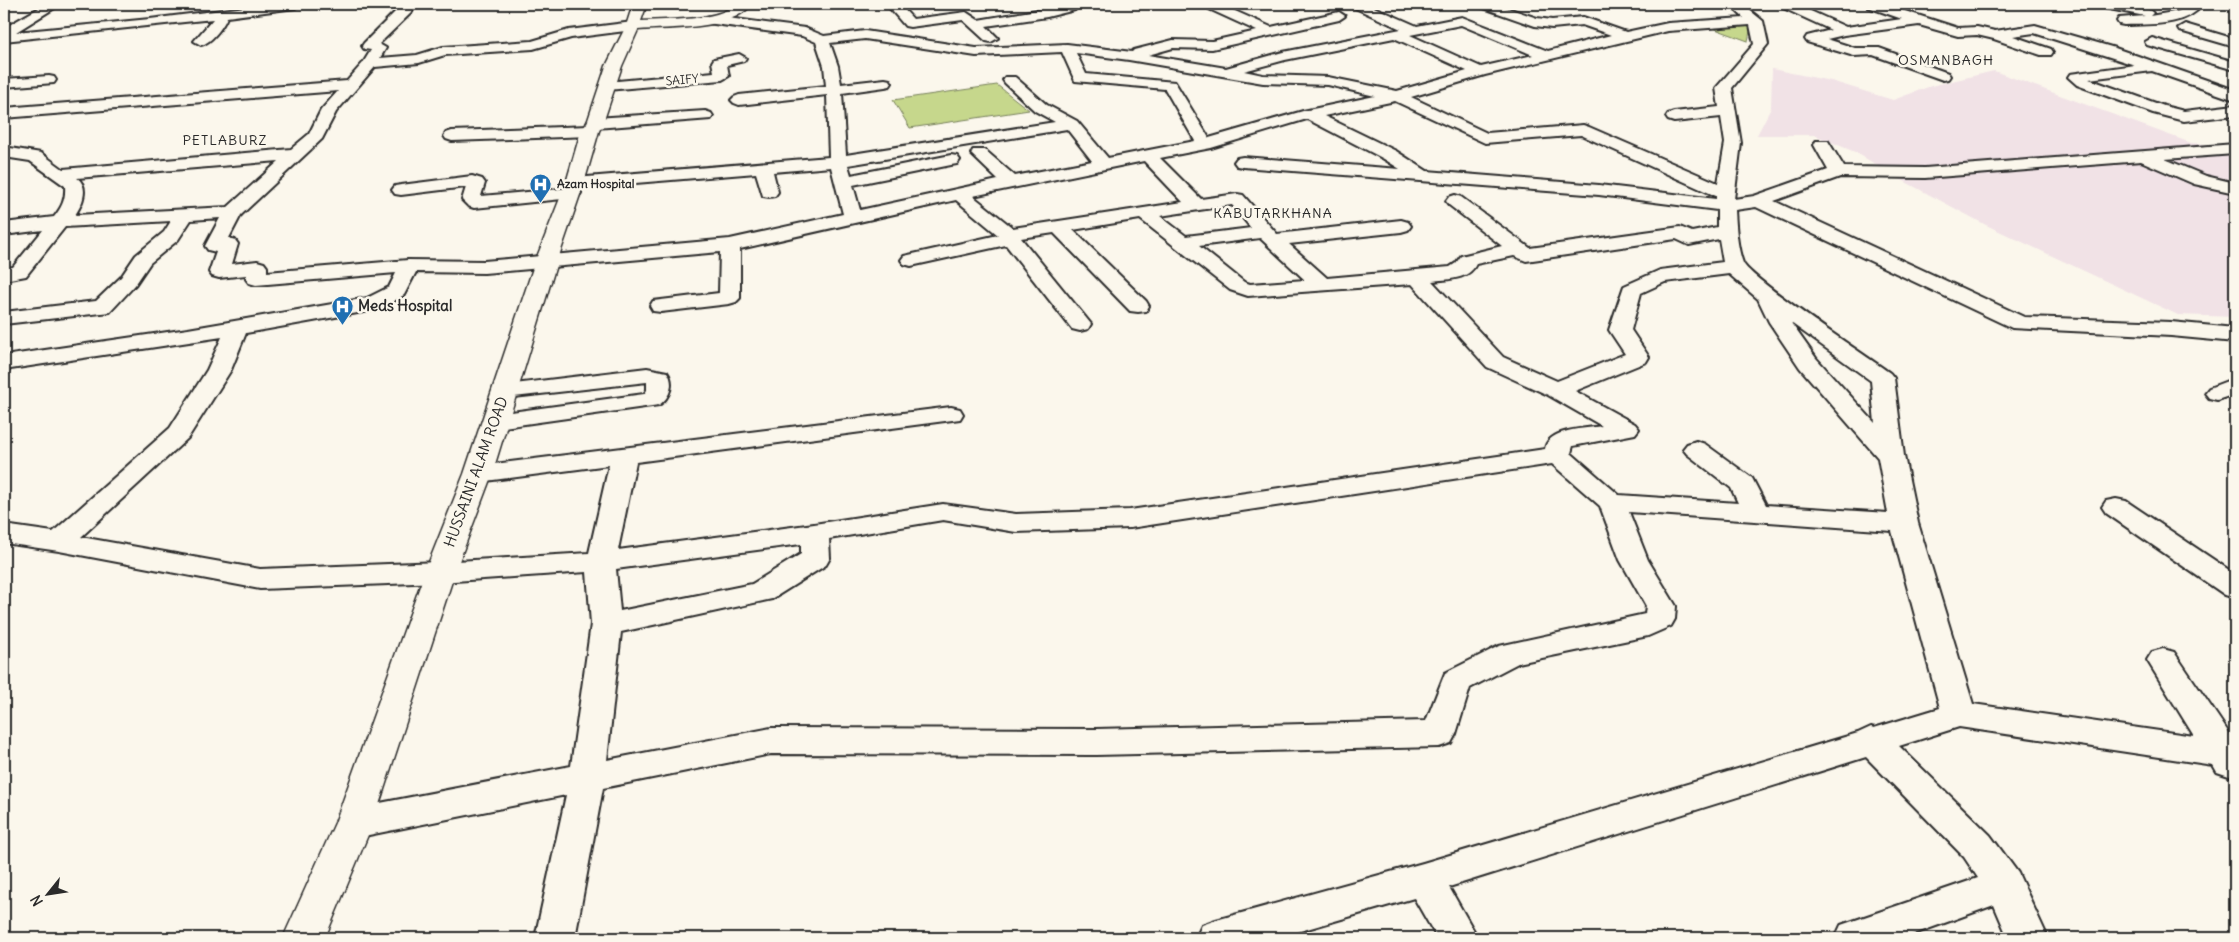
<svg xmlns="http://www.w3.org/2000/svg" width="2239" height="942" viewBox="0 0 2239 942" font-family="Delius,sans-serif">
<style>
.built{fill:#f1e2e6}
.green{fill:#c6d78c;stroke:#78815c}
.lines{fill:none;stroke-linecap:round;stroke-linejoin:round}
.street-casing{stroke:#2b2b2b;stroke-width:4}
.secondary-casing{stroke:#2b2b2b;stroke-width:3}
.street{fill:#fbf7ec;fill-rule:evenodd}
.secondary{fill:#fbf7ec;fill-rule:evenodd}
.labels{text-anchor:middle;stroke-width:5;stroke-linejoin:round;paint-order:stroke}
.far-street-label{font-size:12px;fill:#2b2b2b;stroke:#fbf7ec}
.far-poi-label{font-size:12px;font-weight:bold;fill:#2b2b2b;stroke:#fbf7ec;text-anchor:start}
.far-neighbourhood-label{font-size:14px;letter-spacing:1px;fill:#2b2b2b;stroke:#fbf7ec}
.poi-label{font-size:15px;font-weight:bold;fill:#2b2b2b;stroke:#fbf7ec;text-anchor:start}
.street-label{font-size:15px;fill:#2b2b2b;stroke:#fbf7ec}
</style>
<rect width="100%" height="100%" fill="#fbf7ec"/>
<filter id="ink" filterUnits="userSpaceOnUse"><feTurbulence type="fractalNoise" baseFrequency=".02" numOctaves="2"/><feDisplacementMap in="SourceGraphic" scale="10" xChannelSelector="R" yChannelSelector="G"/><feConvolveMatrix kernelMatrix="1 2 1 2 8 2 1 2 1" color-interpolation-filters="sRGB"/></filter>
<g filter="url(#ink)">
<polygon class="built" points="1772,69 1831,81 1893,100 1931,86 1994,71 2191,143 2235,146 2235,317 2178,315 1984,224 1900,179 1855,152 1814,135 1757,135 1771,108"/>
<g class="green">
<polygon points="1707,26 1751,26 1748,41"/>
<polygon points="997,85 1029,110 910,128 893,100"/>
</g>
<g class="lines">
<defs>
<g id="street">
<path d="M 46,4 L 61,4 L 16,32 L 150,19 L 270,4 L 301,4 L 295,8 L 227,17 C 223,27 211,43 201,45 L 194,41 L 213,19 L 4,41 L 4,28 Z"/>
<path d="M 403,4 L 415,4 L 412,12 L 379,44 L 386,48 L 380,58 L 417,55 L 443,47 L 532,41 L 569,30 L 633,22 L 640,26 L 633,30 L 571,38 L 533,49 L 445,55 L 419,63 L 375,67 L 336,112 L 322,139 L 241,215 L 229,238 L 235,240 L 238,244 L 232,264 L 257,261 L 264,263 L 267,267 L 267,272 L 408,260 L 484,261 L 730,239 L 843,214 L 831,167 L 773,172 L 778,192 L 775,196 L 769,197 L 763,196 L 756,173 L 575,188 L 581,193 L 578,197 L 572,198 L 474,208 L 468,206 L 462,200 L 466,187 L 401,195 L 395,194 L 392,190 L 395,186 L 401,185 L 472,176 L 482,179 L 485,183 L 481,196 L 572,188 L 566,183 L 569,179 L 575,178 L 829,157 L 827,95 L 739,105 L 734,103 L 731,100 L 734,97 L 739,95 L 826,86 L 824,66 L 816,42 L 802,36 L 707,23 L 705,20 L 707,17 L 712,16 L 805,28 L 824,36 L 865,31 L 976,48 L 1067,44 L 1132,52 L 1134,50 L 1173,40 L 1212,41 L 1257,31 L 1209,9 L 1207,6 L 1208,4 L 1230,4 L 1226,7 L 1271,27 L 1339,12 L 1345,16 L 1339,20 L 1212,49 L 1173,48 L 1148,55 L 1226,68 L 1283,52 L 1401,29 L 1353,7 L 1351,4 L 1367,4 L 1417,26 L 1462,17 L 1548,51 L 1611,35 L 1582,25 L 1552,28 L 1535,26 L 1481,7 L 1479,4 L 1496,4 L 1537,18 L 1552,20 L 1583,17 L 1626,32 L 1668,23 L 1744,18 L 1729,4 L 1742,4 L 1763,21 L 1768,44 L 1732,88 L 1741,143 L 1734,199 L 1754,196 L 1828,170 L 1814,145 L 1816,141 L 1828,141 L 1844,167 L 1925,168 L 2235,144 L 2235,154 L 2165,159 L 2206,176 L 2235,183 L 2235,193 L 2194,184 L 2141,161 L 1925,178 L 1840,177 L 1774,201 L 2024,317 L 2171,322 L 2235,328 L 2235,342 L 2171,336 L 2012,328 L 1756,207 L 1735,210 C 1736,227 1737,247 1743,263 C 1750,279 1868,357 1890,373 L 1894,378 L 1904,456 L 1918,523 L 1973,704 L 2194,736 L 2147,660 L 2152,652 L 2163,649 L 2174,652 L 2235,742 L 2235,774 L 2229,776 L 2217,772 L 2213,765 L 1959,727 L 1899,746 L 1990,835 L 2018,873 L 2048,938 L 2008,938 L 1994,905 L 1903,938 L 1835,938 L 1841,925 L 1978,878 L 1964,857 L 1866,757 L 1449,887 L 1478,938 L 1437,938 L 1414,898 L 1276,938 L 1196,938 L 1202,925 L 1216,920 L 1423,863 L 1858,733 L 1871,727 L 1874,728 L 1940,708 L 1892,531 L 1629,512 L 1648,560 L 1676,606 L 1675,619 L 1671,626 L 1648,636 L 1518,663 L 1470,688 L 1456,734 L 1451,743 L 1439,747 L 1096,755 L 771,754 L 603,788 L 575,938 L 535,938 L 566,795 L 354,838 L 341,834 L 336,823 L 341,812 L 354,808 L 571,766 L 591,624 L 587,572 L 440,582 L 260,589 L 59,551 L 4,543 L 4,525 L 53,532 L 170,428 L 207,370 L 222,337 L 4,370 L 4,356 L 188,329 L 367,298 L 389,287 L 396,273 L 256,285 L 249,283 L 246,279 L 246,275 L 219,278 L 212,276 L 209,272 L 216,252 L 208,250 L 205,246 L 220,218 L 191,220 L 178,240 L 150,263 L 135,285 L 110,312 L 4,324 L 4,312 L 96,301 L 121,277 L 136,255 L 164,232 L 171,221 L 65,227 L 26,276 L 4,280 L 4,268 L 13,267 L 43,230 L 4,235 L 4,223 L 54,217 C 62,207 66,199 65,186 L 30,161 L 4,157 L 4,147 L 41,153 L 63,169 L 291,149 L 309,134 L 321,110 L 338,91 L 4,118 L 4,108 L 347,81 L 363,63 L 371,50 L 364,49 L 362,46 L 364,43 ZM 1461,25 L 1533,55 L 1481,67 L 1410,35 ZM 1750,25 L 1754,44 L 1716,88 L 1719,107 L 1674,112 L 1668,114 L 1666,117 L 1668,120 L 1674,122 L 1721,117 L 1725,143 L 1718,183 L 1589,127 L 1583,125 L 1487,133 L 1411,97 L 1485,75 L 1668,31 ZM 1394,38 L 1467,71 L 1397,91 L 1328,77 L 1263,75 L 1244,71 L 1285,60 ZM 865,39 L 976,56 L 1062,52 L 1075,81 L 1165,89 L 1195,141 L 1108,158 L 1077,121 L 1047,105 L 1015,77 L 1005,77 L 1003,80 L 1005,83 L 1035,111 L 1055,122 L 846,155 L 842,93 L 885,87 L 890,86 L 892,83 L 890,80 L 885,79 L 841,84 L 838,66 L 830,43 ZM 1076,53 L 1129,60 L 1263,83 L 1328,85 L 1375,96 L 1303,111 L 1209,138 L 1175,82 L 1086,74 ZM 1395,101 L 1485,143 L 1581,135 L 1716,196 L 1716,199 L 1599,185 L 1427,171 L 1396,151 L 1324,116 ZM 1307,119 L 1384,159 L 1400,169 L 1243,157 L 1237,158 L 1234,162 L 1237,166 L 1243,167 L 1599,195 L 1717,210 L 1717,227 L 1692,232 L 1680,227 L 1530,248 L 1461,197 L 1455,195 L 1449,197 L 1446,201 L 1449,205 L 1502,246 L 1461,256 L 1456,263 L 1450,267 L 1327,278 L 1289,244 L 1401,232 L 1408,230 L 1411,226 L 1408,222 L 1401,220 L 1277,234 L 1243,195 L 1237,194 L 1201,199 L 1160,158 L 1211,148 ZM 1067,129 L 1092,161 L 1015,176 L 985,150 L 973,150 L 971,154 L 998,180 L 860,210 L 853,185 L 951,165 L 957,164 L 960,160 L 957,156 L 951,155 L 851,175 L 848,165 ZM 279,161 L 228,207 L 75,215 C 82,205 90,187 77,178 ZM 1144,161 L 1183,202 L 1013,228 L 973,196 ZM 956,200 L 998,235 L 904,256 L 901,260 L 904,264 L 911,266 L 1006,245 L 1072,329 L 1080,331 L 1088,329 L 1091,324 L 1021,238 L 1054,233 L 1130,311 L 1138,312 L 1146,311 L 1149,306 L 1146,301 L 1073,230 L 1140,219 L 1230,290 L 1248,296 L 1412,284 L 1487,367 L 1548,395 L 1602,426 C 1586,429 1548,428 1545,449 L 1130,510 L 1016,514 L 943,504 L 814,524 L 618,550 L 636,462 L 960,419 L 963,414 L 960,409 L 951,407 L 478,466 L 469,468 L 465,474 L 469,480 L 478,482 L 609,465 L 589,553 L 440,562 L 260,569 L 81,537 L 188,438 L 231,370 L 246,333 L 380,309 L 404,295 L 416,272 L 484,273 L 720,252 L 719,293 L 661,300 L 653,301 L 650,306 L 653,311 L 661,312 L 729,304 L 736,302 L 740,298 L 740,249 ZM 1232,205 L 1251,228 L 1186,236 L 1160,216 ZM 1260,238 L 1305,280 L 1250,284 L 1244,282 L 1199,246 ZM 1676,239 L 1689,245 L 1719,239 L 1723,262 L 1660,270 L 1624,286 L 1609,330 L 1625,354 L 1557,381 L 1503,357 L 1432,281 C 1447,279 1469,280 1476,264 L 1514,256 L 1526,261 ZM 1729,274 L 1758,299 L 1769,322 L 1800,368 L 1878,458 L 1888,513 L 1766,505 L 1752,478 L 1705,444 L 1696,441 L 1687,444 L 1683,449 L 1687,454 L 1731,488 L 1738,503 L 1619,495 L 1571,453 L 1573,446 L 1635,434 L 1639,429 L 1635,424 L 1575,391 L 1646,362 L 1649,357 L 1631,330 L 1641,293 L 1665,282 ZM 1791,323 L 1871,381 L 1875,423 L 1816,358 ZM 1552,464 L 1600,506 L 1620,560 L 1646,606 L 1645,614 L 1499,646 L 1445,673 L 1426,721 L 1096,729 L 771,728 L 607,760 L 621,632 L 772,599 L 826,565 L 830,558 L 829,539 L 943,520 L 1016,532 L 1130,528 ZM 801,544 L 801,554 L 752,584 L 620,611 L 616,569 Z"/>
<polygon points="886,4 899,4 913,19 966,12 978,20 1061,6 1060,4 1075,4 1077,7 1075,10 1047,17 986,26 998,38 991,42 986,41 963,20 910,27 905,26"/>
<polygon points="1779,4 1795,4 1846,27 1902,19 1868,7 1866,4 1883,4 1958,28 1977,27 1995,31 2035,25 2115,48 2235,90 2235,100 2152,71 2089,79 2164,106 2184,111 2235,105 2235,115 2184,121 2153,113 2077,85 2068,77 2070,74 2135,65 2034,33 2013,36 2051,49 2053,52 2051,55 2041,55 1994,39 1977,35 1958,36 1919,25 1844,35 1827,39 1855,48 1879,48 1948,73 1950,76 1948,79 1943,80 1873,55 1854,56 1807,42 1805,39 1807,36 1831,30 1781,7"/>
<path d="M 2097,4 C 2110,4 2144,3 2153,13 L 2150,16 L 2179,11 L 2190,4 L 2203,4 C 2186,27 2150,24 2124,25 L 2119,24 L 2117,21 L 2119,18 L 2145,16 L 2099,7 Z"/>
<polygon points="2185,24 2235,39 2235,47 2180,31 2178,28"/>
<polygon points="2152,38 2235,62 2235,70 2147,45 2145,42"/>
<polygon points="739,54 746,58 744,61 727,65 729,76 722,80 607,90 602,89 600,86 602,83 607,82 714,72 712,62 714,59"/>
<polygon points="49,76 54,77 56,80 54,83 4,87 4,79"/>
<polygon points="705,111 711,113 713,116 711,119 596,128 598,131 596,134 590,136 452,141 446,139 444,136 446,133 452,131 589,126 587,123 589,120 595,118"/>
<path d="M 647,368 L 667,372 C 675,383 670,398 659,405 L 496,428 L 487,426 L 484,421 L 487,416 L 496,414 L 644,394 L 647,390 L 647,382 L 505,398 L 497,396 L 493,391 L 497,386 Z"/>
<polygon points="2235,378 2235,394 2217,400 2209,398 2205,393 2209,388"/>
<polygon points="2116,499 2126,501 2235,574 2235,598 2225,595 2106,513 2102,507 2106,501"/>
</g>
<path id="secondary" d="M 633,4 L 647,4 L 641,21 C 670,19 715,22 737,4 L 752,4 C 731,31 670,27 638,30 L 622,66 L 603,123 L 599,131 L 584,183 L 557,262 L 492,474 L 455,572 L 373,823 L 325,938 L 283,938 L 335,823 L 425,572 L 464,474 L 535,262 L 566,183 L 581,131 L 587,123 L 606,66 L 626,26 Z"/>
</defs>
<use href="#street" class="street-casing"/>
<use href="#secondary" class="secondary-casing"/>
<use href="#street" class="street"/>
<use href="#secondary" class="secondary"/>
</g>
</g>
<defs>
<symbol id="hospital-pin" viewBox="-11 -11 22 30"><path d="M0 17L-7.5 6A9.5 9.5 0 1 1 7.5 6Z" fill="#1f6fb2" stroke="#fbf7ec"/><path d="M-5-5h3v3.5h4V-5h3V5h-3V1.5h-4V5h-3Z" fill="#fff"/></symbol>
</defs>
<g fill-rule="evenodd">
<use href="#hospital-pin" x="528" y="172" width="25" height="34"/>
<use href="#hospital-pin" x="330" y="294" width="25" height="34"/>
</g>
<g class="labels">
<g class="far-street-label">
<text transform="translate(682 80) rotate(-5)" y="4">SAIFY</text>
</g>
<g class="far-poi-label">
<text x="557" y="188">Azam Hospital</text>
</g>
<g class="far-neighbourhood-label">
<text x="1946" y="65">OSMANBAGH</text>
<text x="225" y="145">PETLABURZ</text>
<text x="1273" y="218">KABUTARKHANA</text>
</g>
<g class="poi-label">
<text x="358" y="311">Meds Hospital</text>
</g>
<g class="street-label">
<text transform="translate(476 472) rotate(-70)" y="5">HUSSAINI ALAM ROAD</text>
</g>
</g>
<rect width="2239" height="942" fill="none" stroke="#fbf7ec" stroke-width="20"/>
<rect x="10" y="10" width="2219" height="922" fill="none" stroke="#2b2b2b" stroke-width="2" filter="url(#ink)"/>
<g transform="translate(48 894) rotate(240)" stroke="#fbf7ec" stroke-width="4" paint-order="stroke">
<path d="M0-4L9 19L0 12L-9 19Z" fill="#2b2b2b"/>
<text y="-8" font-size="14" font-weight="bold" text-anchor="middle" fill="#2b2b2b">N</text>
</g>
</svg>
